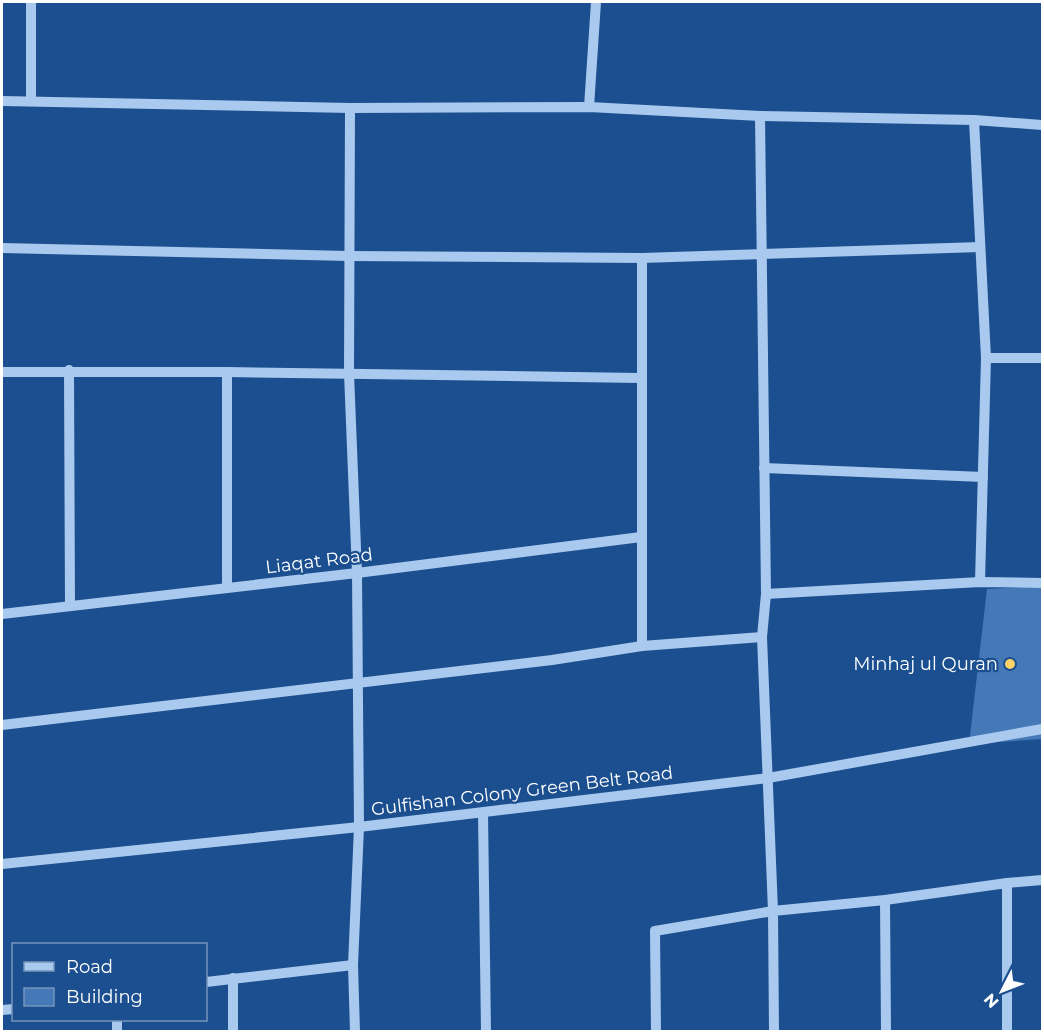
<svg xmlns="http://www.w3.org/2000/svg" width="1044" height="1033" viewBox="0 0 1044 1033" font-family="Montserrat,sans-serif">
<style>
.building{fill:#4478b7}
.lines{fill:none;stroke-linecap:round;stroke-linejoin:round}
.minor{stroke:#a9c9ee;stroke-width:10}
.poi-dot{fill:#ffd166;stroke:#1b4f8f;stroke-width:2}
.labels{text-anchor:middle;stroke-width:4.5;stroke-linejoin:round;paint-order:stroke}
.street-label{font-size:18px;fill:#fff;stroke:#1b4f8f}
.poi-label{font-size:18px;fill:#fff;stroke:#1b4f8f;text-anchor:end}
</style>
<rect width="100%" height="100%" fill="#1b4f8f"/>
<polygon class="building" points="1042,586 1042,739 969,744 987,589"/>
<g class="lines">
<g class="minor">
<polyline points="31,2 31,101"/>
<polyline points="2,101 350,108 589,107 760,116 974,120 1042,125"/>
<polyline points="589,107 596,2"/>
<polyline points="350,108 349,373 357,573 359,827 353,965 355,1032"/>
<polyline points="974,120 986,358 980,582"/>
<polyline points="2,248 348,256 642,258 980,247"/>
<polyline points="986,358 1042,358"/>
<polyline points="69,370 70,606"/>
<polyline points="2,372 227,372 640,378"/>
<polyline points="227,372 227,588"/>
<polyline points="764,468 983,477"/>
<polyline points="766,594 980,582 1042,583"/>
<polyline points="2,614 357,573 641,537"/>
<polyline points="642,646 642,258"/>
<polyline points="2,725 552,660 642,646 762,637"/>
<polyline points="483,813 486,1032"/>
<polyline points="2,864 359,827 768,778 1042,729"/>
<polyline points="1007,883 1042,880"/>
<polyline points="885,900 886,1032"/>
<polyline points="233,978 233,1032"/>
<polyline points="206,982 353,965"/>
<polyline points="2,1010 14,1009"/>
<polyline points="117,1032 117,1020"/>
<polyline points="656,1032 655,931 773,911 762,637 766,594 760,116"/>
<polyline points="774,1032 773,911 885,900 1007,883 1007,1032"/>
</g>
</g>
<circle class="poi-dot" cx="1010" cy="664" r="6"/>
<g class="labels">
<g class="street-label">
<text transform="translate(319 561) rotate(-7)" y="6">Liaqat Road</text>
<text transform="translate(522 791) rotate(-7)" y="6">Gulfishan Colony Green Belt Road</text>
</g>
<g class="poi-label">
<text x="998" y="670">Minhaj ul Quran</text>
</g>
</g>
<rect width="1044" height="1033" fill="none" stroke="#ffffff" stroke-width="6"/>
<rect x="12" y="943" width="195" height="78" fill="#1b4f8f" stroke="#7695bc" stroke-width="1.5"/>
<rect x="24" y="962" width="30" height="9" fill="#a9c9ee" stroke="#7695bc" stroke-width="1.5"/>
<text x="66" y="973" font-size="18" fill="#ffffff">Road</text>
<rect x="24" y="988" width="30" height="18" fill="#4478b7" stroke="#7695bc" stroke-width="1.5"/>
<text x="66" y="1003" font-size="18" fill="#ffffff">Building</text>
<g transform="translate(1002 991) rotate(228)" stroke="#1b4f8f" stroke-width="4.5" paint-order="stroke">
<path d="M0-4.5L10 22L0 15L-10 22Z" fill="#ffffff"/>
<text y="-9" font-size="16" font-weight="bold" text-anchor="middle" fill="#ffffff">N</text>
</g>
</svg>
